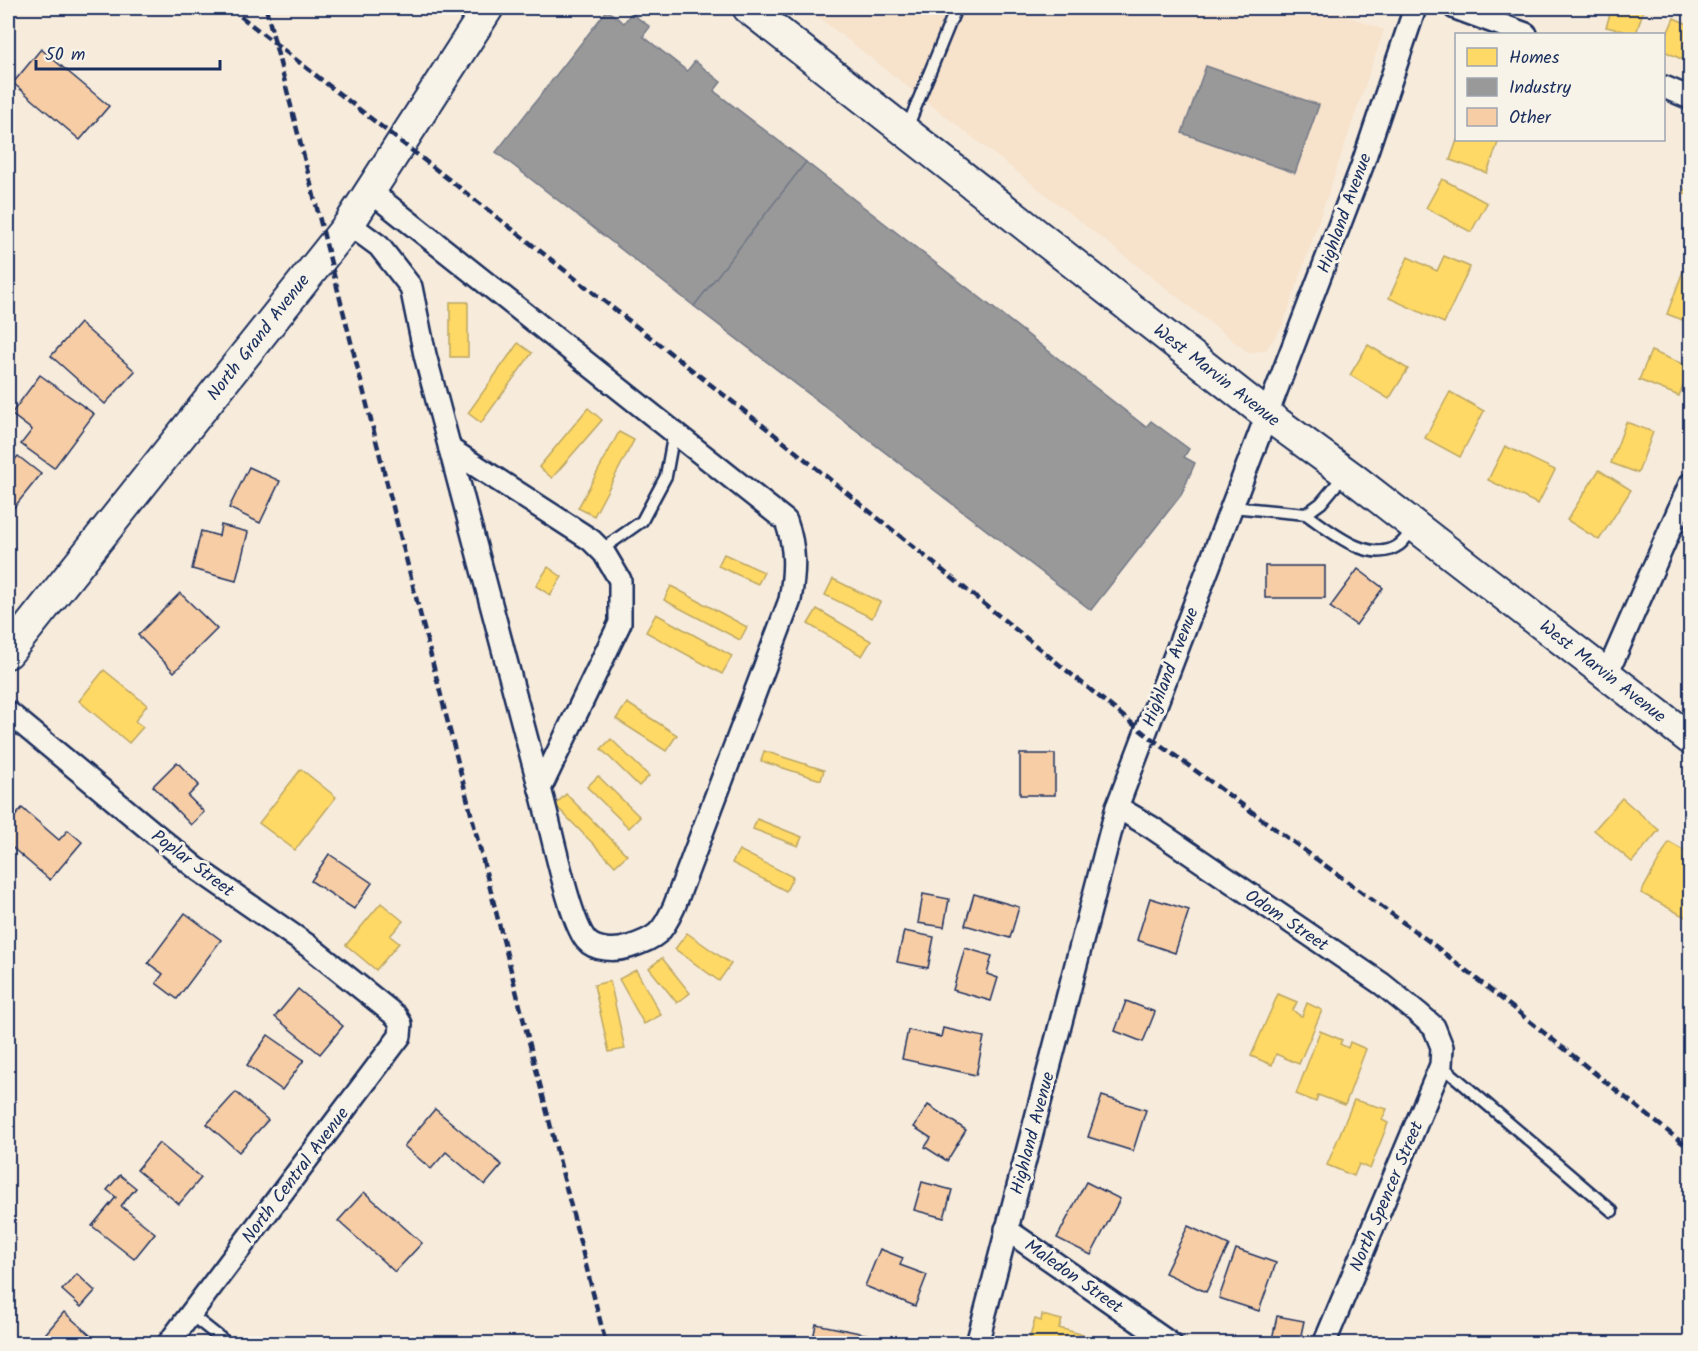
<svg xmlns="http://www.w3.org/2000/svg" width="1698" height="1351" viewBox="0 0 1698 1351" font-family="Kalam,sans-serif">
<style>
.built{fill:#f7e2cb}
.homes{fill:#ffd966;stroke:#bba664;stroke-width:1.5}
.industry{fill:#999;stroke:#737987;stroke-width:1.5}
.building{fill:#f6cda5;stroke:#1b2f5e;stroke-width:1.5}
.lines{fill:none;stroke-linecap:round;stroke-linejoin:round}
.lane-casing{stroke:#1b2f5e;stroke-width:15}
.street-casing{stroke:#1b2f5e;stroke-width:26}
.secondary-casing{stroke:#1b2f5e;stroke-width:34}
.lane{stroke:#f7f3e8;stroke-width:10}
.street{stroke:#f7f3e8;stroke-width:21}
.secondary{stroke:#f7f3e8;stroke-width:30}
.rail{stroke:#1b2f5e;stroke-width:4.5;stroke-dasharray:9 4.5;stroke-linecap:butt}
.labels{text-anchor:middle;stroke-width:6;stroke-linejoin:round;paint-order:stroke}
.street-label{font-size:18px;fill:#1b2f5e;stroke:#f7f3e8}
</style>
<rect width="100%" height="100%" fill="#f7ebdb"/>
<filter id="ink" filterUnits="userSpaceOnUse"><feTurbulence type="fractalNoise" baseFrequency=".0167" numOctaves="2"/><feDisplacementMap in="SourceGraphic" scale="12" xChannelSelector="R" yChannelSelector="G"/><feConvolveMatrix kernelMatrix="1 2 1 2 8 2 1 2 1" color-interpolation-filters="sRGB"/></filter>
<g filter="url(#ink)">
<polygon class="built" points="807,8 1326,8 1384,30 1283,325 1266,350 1249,353"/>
<g class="homes">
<polygon points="1612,8 1644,8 1636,34 1606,27"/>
<polygon points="1674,18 1690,25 1690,63 1664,51 1664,41"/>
<polygon points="1457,140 1499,140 1487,173 1450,160"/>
<polygon points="1690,168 1690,195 1684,193"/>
<polygon points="1442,179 1487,203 1471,232 1426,208"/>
<polygon points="1444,256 1470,267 1444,323 1389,298 1408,257 1437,271"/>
<polygon points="1686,263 1690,265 1690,323 1667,314"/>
<rect x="450" y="302" width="18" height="55"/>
<polygon points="518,343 532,353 481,423 468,413"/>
<polygon points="1368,345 1408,369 1389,399 1350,375"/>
<polygon points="1651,351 1690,367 1679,396 1639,380"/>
<polygon points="1450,392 1484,411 1460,457 1425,438"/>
<polygon points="588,408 602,420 552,478 539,467"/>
<polygon points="1626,422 1653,432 1638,473 1611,463"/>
<polygon points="619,432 634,440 594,516 578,508"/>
<polygon points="1505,446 1555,470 1538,504 1488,480"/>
<polygon points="1599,470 1631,490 1599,540 1567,520"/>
<polygon points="724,554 764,572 758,584 718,566"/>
<polygon points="548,567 562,577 550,595 536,586"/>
<polygon points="833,579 880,602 872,618 825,595"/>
<polygon points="671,586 747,627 740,640 664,600"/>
<polygon points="817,609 871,641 862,656 808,624"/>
<polygon points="656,614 732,656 722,674 646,632"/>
<polygon points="104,670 147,705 135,721 143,727 129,743 79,701"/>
<polygon points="627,703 677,735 666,751 616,719"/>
<polygon points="611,739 649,776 639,786 601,749"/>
<polygon points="764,751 824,770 821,780 761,761"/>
<polygon points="301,769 336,797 295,850 259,823"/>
<polygon points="598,776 640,817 629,828 587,787"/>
<polygon points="566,794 627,855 615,866 555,805"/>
<polygon points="1622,798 1659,830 1632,862 1594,830"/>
<polygon points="757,819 802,837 798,846 753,829"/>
<polygon points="1669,842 1690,854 1690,906 1685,917 1641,893"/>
<polygon points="739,850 793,877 786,891 732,863"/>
<polygon points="381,903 403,921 390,936 399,943 376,970 346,945"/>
<polygon points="687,933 731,964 719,981 675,949"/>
<polygon points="662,958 690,993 677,1003 649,968"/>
<polygon points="636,970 661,1015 644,1024 619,979"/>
<polygon points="610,981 625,1049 609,1052 594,985"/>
<polygon points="1278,994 1297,1002 1293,1010 1299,1015 1302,1016 1307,1003 1322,1010 1299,1064 1276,1054 1272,1065 1251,1056"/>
<polygon points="1320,1031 1342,1040 1340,1044 1348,1048 1350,1042 1366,1049 1345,1105 1318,1095 1316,1102 1296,1094"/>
<polygon points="1354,1100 1387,1109 1382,1120 1388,1123 1370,1169 1359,1164 1354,1176 1327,1165"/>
<polygon points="1042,1315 1062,1320 1059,1328 1084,1335 1082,1344 1028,1344 1035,1319 1041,1321"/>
</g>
<g class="industry">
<polygon points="607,10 624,23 631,13 650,27 643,36 687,71 695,61 721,82 714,91 806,162 694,306 496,152"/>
<polygon points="1206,66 1319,105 1295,173 1182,133"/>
<polygon points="806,162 1146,427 1151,421 1189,449 1184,457 1195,463 1181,495 1091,610 694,306"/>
</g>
<g class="building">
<polygon points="41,49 109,106 80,140 13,83"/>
<polygon points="80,323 135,371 105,404 51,356"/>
<polygon points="40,375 94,414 54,468 21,444 32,430 11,414"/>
<polygon points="18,456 41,474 8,515 8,468"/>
<polygon points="249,467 280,481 260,523 229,508"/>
<polygon points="221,525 248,532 236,581 192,569 201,531 219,536"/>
<rect x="1265" y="566" width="60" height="32"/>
<polygon points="1358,569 1383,588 1356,625 1330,607"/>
<polygon points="180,593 217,629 174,672 138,635"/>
<rect x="1020" y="754" width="35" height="41"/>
<polygon points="177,762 199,785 188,796 204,812 191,825 153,786"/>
<polygon points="22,808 59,840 68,830 82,842 50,880 8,844 8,825"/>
<polygon points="329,854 372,883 354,909 311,881"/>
<polygon points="923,894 949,899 944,927 918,923"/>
<polygon points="974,894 1019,907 1010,938 965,925"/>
<polygon points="1150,898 1189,910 1175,953 1137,940"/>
<polygon points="185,913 221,940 177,999 156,983 163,974 148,963"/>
<polygon points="904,931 934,937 928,968 897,962"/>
<polygon points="965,948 992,956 987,974 998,978 991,1001 953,990"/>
<polygon points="298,989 343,1026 320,1054 275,1017"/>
<polygon points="1126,1001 1155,1012 1143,1042 1115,1031"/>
<polygon points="943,1028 984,1037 976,1075 902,1059 908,1030 941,1037"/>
<polygon points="268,1035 304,1060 282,1090 247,1065"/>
<polygon points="236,1092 268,1120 239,1152 207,1124"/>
<polygon points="1102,1096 1146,1110 1133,1151 1088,1137"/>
<polygon points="928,1105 966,1130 947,1161 925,1147 931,1138 914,1127"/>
<polygon points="435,1109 502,1165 485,1185 446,1152 431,1169 404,1146"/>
<polygon points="159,1143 201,1178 179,1204 137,1170"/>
<polygon points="120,1175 136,1188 121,1206 155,1233 134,1259 92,1226 116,1197 107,1190"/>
<polygon points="922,1182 952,1190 944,1218 914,1210"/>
<polygon points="1086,1182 1120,1199 1091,1255 1057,1238"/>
<polygon points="364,1192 422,1243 395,1272 338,1221"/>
<polygon points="1188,1226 1229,1245 1206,1292 1165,1273"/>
<polygon points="880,1249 903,1258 900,1265 927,1275 915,1306 865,1286"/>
<polygon points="1236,1249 1276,1263 1259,1311 1219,1298"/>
<polygon points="77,1274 95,1291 81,1307 62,1290"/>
<polygon points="64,1312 100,1344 47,1344 41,1339"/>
<polygon points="1277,1316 1304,1321 1299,1344 1271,1344"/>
<polygon points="816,1324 913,1344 812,1344"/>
</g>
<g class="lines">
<defs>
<g id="lane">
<polyline points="907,128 956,8"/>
<polyline points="1232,507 1306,514 1321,503 1346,473"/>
<path d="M 1306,514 C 1329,530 1370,566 1399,545 C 1405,541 1410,532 1415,526"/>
<polyline points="601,550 642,521 666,476 674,432"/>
<polyline points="1441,1065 1612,1211"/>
<polyline points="190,1314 228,1344"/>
</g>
<g id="street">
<polyline points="1455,8 1526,34"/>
<polyline points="1664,87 1690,98"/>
<path d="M 349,224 L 379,246 L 411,287 L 425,355 L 450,449 L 591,540 L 604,553 L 620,580 L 620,623 L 540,789 C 550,821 568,918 586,940 C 595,951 616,951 629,947 C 657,938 662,933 674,907 L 790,600 C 795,571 796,549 786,521 L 370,191"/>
<polyline points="450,449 540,789"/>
<polyline points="1607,674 1690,484"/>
<polyline points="8,712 196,868 310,947 396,1016 401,1024 400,1036 168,1344"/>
<polyline points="1117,807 1151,827 1382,984 1418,1013 1434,1027 1442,1047 1441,1065 1324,1344"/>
<polyline points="1006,1229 1171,1344"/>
<polyline points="977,1344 1117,807 1362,166 1415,8"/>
</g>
<g id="secondary">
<polyline points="748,8 1267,415 1353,478 1690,739"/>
<polyline points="8,653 349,224 488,8"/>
</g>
</defs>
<use href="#lane" class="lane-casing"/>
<use href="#street" class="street-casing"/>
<use href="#secondary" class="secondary-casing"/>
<use href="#lane" class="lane"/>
<use href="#street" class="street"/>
<use href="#secondary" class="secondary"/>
<g class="rail">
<polyline points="230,8 775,435 1144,733 1434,945 1690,1149"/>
<polyline points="266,8 606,1344"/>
</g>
</g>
</g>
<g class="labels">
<g class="street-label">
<text transform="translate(1344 213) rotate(-70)" y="6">Highland Avenue</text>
<text transform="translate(258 337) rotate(-52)" y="6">North Grand Avenue</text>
<text transform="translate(1217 375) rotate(38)" y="6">West Marvin Avenue</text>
<text transform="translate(1170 667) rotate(-69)" y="6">Highland Avenue</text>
<text transform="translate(1603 671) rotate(38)" y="6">West Marvin Avenue</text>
<text transform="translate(193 863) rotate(37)" y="6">Poplar Street</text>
<text transform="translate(1287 920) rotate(34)" y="6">Odom Street</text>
<text transform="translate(1032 1133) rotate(-75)" y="6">Highland Avenue</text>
<text transform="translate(295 1175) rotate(-53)" y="6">North Central Avenue</text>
<text transform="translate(1386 1196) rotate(-67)" y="6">North Spencer Street</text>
<text transform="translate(1074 1276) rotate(35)" y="6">Maledon Street</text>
</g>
</g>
<rect width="1698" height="1351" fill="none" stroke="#f7f3e8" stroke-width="30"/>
<rect x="15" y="15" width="1668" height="1321" fill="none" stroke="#1b2f5e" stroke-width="2" filter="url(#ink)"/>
<rect x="1455" y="33" width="210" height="108" fill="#f7f3e8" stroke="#9fa5b1" stroke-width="1.5"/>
<rect x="1467" y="48" width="30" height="18" fill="#ffd966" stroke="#9fa5b1" stroke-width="1.5"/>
<text x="1509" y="63" font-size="18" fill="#1b2f5e">Homes</text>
<rect x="1467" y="78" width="30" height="18" fill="#999999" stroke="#9fa5b1" stroke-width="1.5"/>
<text x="1509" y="93" font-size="18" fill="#1b2f5e">Industry</text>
<rect x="1467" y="108" width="30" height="18" fill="#f6cda5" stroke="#9fa5b1" stroke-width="1.5"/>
<text x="1509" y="123" font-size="18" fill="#1b2f5e">Other</text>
<path d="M36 60v9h184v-9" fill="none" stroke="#1b2f5e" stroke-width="3"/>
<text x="45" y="60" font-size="18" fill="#1b2f5e" stroke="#f7f3e8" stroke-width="4.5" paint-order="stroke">50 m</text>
</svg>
